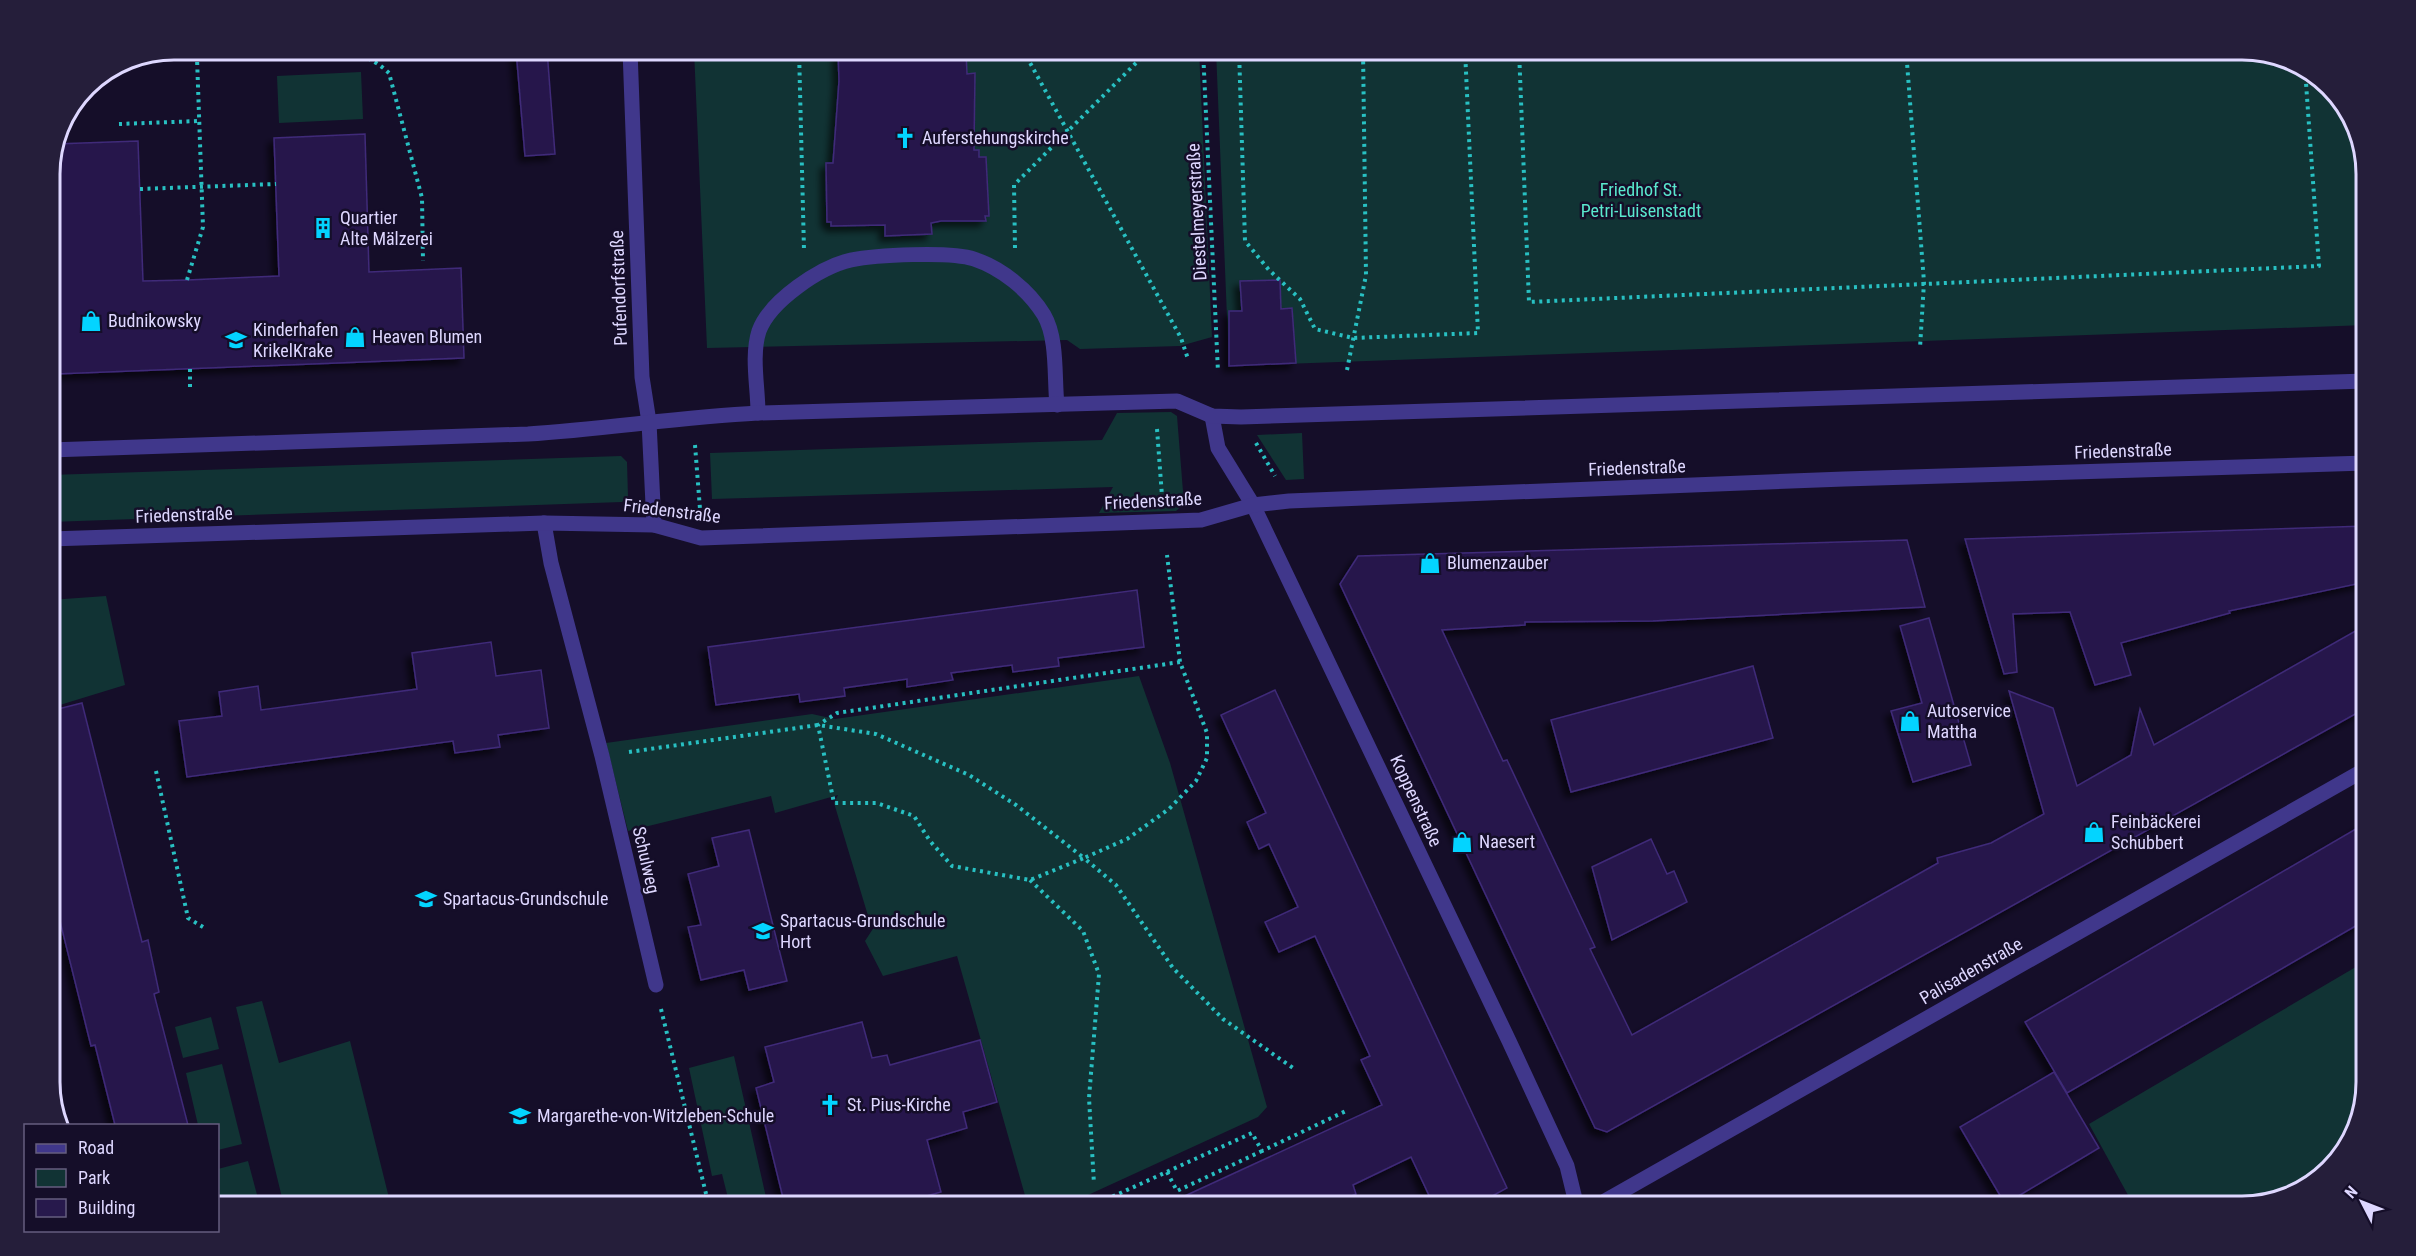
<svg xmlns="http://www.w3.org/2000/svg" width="2416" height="1256" viewBox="0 0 2416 1256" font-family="'Roboto Condensed',sans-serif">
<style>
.green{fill:#113334}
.building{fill:#27194c;stroke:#3f2a79;stroke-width:1.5;filter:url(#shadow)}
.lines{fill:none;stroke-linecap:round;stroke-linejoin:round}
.path{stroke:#28c0c2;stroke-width:4;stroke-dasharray:3 4.5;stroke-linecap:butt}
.minor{stroke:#40378b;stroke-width:15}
.labels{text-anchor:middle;stroke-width:5;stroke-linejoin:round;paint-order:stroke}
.poi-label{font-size:18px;fill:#ded7ff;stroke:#150e29;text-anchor:start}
.park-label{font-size:18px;fill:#5ae8ce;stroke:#150e29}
.street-label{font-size:18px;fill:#ded7ff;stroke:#150e29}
.rim{fill:none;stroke:#ded7ff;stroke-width:3}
</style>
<defs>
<filter id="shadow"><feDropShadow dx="-5.5" dy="5.5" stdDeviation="3" flood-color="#0009"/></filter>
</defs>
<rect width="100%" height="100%" fill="#150e29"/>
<g class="green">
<polygon points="694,50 1199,50 1212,337 1180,346 1080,349 1067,340 707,348"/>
<polygon points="1216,50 2242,50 2298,62 2346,105 2366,166 2366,325 1229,366"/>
<polygon points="361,72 363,119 279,123 277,76"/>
<polygon points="1171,412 1177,416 1184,504 1176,511 1099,513 1113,487 712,499 710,453 1102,440 1117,413"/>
<polygon points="1302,433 1304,479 1286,480 1257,435"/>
<polygon points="621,456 627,462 628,497 622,502 50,522 50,475"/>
<polygon points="106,596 125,685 50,708 50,600"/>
<polygon points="1139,676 1170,763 1267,1107 1258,1117 1064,1206 1028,1206 957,956 883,976 865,941 878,921 876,918 869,919 834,803 838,795 775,813 771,796 628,831 606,743 812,714 835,719"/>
<polygon points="2366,961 2366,1082 2354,1138 2323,1172 2302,1189 2243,1206 2134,1206 2089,1124"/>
<polygon points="262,1001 279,1063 350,1041 391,1206 284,1206 236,1007"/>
<polygon points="211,1017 219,1049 183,1058 175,1027"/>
<polygon points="734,1056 768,1206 730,1206 722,1174 712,1176 689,1068"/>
<polygon points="222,1064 242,1144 218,1150 218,1126 198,1125 186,1073"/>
<polygon points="248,1161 260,1206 220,1206 218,1169"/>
</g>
<g class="building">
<polygon points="516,50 547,50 555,154 525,156"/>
<polygon points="838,50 966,50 967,74 975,73 974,150 979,150 979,157 986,157 989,216 985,216 986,221 941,221 931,223 932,234 885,236 885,225 831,226 831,222 827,222 826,163 833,163 839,81"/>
<polygon points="365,134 369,272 461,268 464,358 56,374 50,185 50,166 55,144 138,141 143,281 187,280 279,276 274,138"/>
<polygon points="1280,280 1281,309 1292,308 1296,363 1229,366 1229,311 1242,311 1240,281"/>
<polygon points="2366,526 2366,582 2229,611 2230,613 2121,643 2131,675 2095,685 2070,612 2013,614 2017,672 2004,674 1965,539"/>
<polygon points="1907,540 1925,607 1653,621 1525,622 1525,625 1442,630 1503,761 1507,760 1595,947 1590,949 1632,1035 1938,863 1937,858 1991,843 2044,814 2009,691 2053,708 2077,786 2131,755 2140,709 2154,745 2366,625 2366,708 1607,1132 1595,1128 1340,584 1358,556"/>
<polygon points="1137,590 1144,647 1058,658 1059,666 1013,672 1012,665 951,673 953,680 907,687 907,679 844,688 845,696 800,702 799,694 716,705 708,647"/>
<polygon points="1929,618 1971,765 1913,782 1891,711 1922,703 1900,626"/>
<polygon points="491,642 496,676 541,670 549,728 498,735 500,747 455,753 453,741 187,777 179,721 222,716 219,692 258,686 261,710 417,689 412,653"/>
<polygon points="1753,666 1773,738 1571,792 1551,720"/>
<polygon points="1275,690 1507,1188 1474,1206 1434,1206 1411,1157 1353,1185 1356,1194 1329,1206 1163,1206 1382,1105 1361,1060 1370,1056 1315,936 1279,952 1265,922 1298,907 1269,844 1259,849 1247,822 1266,813 1221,715"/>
<polygon points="82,703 142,942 148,940 159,992 154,994 188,1125 115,1125 95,1045 91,1046 50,881 50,711"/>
<polygon points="2366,823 2366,920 2067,1093 2025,1022"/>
<polygon points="749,830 787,981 749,990 744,970 701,980 688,927 701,925 688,874 719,866 712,838"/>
<polygon points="1651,839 1667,874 1674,871 1687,902 1612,940 1592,867"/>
<polygon points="862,1022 872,1058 887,1055 890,1065 980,1040 997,1102 963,1112 967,1128 927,1140 941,1192 923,1197 925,1206 785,1206 756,1088 774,1082 765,1047"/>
<polygon points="2054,1072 2099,1148 2005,1204 1960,1127"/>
</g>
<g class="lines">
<g class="path">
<polyline points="799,50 804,250"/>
<polyline points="1023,50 1181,338 1188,359"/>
<polyline points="1203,50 1218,372"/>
<polyline points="1239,50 1245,241 1269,270 1300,299 1315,329 1353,338 1478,333 1465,50"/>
<polyline points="1519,50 1529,302 2319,266 2305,69"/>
<polyline points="1906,50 1924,282 1920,348"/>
<path d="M 294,56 C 333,54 358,44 389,73 L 422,198 L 423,261"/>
<polyline points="119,124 199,121"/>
<polyline points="140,189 276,184"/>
<polyline points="1015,248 1014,185 1149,50"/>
<polyline points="187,280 203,227 197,58"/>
<polyline points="190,369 190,388"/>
<polyline points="1347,370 1366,275 1363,50"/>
<polyline points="1157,429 1162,496"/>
<polyline points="1256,443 1275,476"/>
<polyline points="695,445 700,509"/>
<polyline points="1180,662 837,713 818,725 834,803 877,803 914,816 930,841 952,866 1030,880 1084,858 1116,885 1173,968 1223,1019 1293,1068"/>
<polyline points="629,752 818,725 876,734 969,775 1016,805 1084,858 1127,839 1169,809 1196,781 1207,758 1207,733 1180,662 1167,555"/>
<polyline points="156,771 188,918 203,927"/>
<polyline points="1030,880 1083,931 1099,974 1089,1098 1094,1184"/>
<polyline points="661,1009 709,1206"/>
<polyline points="1167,1172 1177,1191 1262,1151"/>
<polyline points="1092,1206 1252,1133 1262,1151 1348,1110"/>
</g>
<g class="minor">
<polyline points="630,50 642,377 649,422 654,525"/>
<path d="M 758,413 C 758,387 751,356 759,331 C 770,301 820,267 851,260 C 875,255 951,251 974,259 C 1001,268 1029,290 1044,315 C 1058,339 1054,378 1057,405"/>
<polyline points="1212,416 1218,448 1253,505 1275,551 1509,1041 1567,1166 1575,1199 1580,1206"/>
<path d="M 50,450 L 528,434 C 605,429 681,417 758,413 L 1177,401 L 1212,416 L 1241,417 L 2366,381"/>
<polyline points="544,523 551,563 602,756 656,985"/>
<polyline points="50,539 544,523 654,525 701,538 1201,520 1253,505 1289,501 1844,479 2366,463"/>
<polyline points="1596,1206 2366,769"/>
</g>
</g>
<defs>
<symbol id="church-bare" viewBox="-9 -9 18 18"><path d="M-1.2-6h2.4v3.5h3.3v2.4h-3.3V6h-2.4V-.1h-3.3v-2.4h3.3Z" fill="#03d4ff" stroke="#150e29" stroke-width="2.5" paint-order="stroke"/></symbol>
<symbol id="building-bare" viewBox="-9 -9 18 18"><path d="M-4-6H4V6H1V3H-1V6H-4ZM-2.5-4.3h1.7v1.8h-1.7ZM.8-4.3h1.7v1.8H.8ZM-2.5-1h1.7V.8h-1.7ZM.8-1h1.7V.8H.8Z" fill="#03d4ff" stroke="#150e29" stroke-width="2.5" paint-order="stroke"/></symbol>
<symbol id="shop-bare" viewBox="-9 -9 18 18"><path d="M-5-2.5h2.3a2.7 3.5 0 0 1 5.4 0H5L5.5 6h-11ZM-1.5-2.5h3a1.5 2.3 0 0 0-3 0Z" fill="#03d4ff" stroke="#150e29" stroke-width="2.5" paint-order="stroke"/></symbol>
<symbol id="school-bare" viewBox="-9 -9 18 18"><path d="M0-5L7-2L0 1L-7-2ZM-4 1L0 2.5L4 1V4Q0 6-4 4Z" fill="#03d4ff" stroke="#150e29" stroke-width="2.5" paint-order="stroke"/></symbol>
</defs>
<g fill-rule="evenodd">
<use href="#church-bare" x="890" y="123" width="30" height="30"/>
<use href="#building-bare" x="308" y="213" width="30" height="30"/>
<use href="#shop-bare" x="76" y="306" width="30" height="30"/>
<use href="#shop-bare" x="340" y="322" width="30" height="30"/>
<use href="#school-bare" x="221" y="325" width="30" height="30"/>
<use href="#shop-bare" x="1415" y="548" width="30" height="30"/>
<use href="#shop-bare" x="1895" y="706" width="30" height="30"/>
<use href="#shop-bare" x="2079" y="817" width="30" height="30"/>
<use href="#shop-bare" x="1447" y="827" width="30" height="30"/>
<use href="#school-bare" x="411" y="884" width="30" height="30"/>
<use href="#school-bare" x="748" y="916" width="30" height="30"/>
<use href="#church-bare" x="815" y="1090" width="30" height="30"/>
<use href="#school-bare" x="505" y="1101" width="30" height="30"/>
</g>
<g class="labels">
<g class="poi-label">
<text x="922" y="144">Auferstehungskirche</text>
<text x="340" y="224">Quartier<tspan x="340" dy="21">Alte Mälzerei</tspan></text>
<text x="108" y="327">Budnikowsky</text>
<text x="253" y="336">Kinderhafen<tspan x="253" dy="21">KrikelKrake</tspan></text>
<text x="372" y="343">Heaven Blumen</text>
<text x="1447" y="569">Blumenzauber</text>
<text x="1927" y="717">Autoservice<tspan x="1927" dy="21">Mattha</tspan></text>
<text x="2111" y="828">Feinbäckerei<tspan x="2111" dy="21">Schubbert</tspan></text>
<text x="1479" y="848">Naesert</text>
<text x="443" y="905">Spartacus-Grundschule</text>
<text x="780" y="927">Spartacus-Grundschule<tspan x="780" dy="21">Hort</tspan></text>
<text x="847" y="1111">St. Pius-Kirche</text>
<text x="537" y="1122">Margarethe-von-Witzleben-Schule</text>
</g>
<g class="park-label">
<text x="1641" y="196">Friedhof St.<tspan x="1641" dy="21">Petri-Luisenstadt</tspan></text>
</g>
<g class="street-label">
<text transform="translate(1197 212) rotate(-93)" y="6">Diestelmeyerstraße</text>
<text transform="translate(619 288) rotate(-92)" y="6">Pufendorfstraße</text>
<text transform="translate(2123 451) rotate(-2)" y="6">Friedenstraße</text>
<text transform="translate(1637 468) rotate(-2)" y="6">Friedenstraße</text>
<text transform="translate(1153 501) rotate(-3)" y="6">Friedenstraße</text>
<text transform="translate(672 511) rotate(7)" y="6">Friedenstraße</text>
<text transform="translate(184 515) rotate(-2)" y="6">Friedenstraße</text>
<text transform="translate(1416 801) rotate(65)" y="6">Koppenstraße</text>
<text transform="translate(646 860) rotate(77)" y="6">Schulweg</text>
<text transform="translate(1971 971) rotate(-30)" y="6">Palisadenstraße</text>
</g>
</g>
<path d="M0 0H2416V1256H0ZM174 60H2242A114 114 0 0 1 2356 174V1082A114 114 0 0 1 2242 1196H174A114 114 0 0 1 60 1082V174A114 114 0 0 1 174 60Z" fill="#251e3a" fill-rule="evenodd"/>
<path class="rim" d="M174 60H2242A114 114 0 0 1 2356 174V1082A114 114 0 0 1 2242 1196H174A114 114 0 0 1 60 1082V174A114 114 0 0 1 174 60Z"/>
<rect x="24" y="1124" width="195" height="108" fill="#150e29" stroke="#655e7f" stroke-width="1.5"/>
<rect x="36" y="1144" width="30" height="9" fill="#40378b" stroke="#655e7f" stroke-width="1.5"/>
<text x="78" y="1154" font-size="18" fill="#ded7ff">Road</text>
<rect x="36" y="1169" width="30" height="18" fill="#113334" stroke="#655e7f" stroke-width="1.5"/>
<text x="78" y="1184" font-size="18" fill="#ded7ff">Park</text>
<rect x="36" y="1199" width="30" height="18" fill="#27194c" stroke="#655e7f" stroke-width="1.5"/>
<text x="78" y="1214" font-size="18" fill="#ded7ff">Building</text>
<g transform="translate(2362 1202) rotate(312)" stroke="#150e29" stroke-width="4.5" paint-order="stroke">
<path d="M0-4.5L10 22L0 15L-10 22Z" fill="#ded7ff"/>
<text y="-9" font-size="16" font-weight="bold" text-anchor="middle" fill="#ded7ff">N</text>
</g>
</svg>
